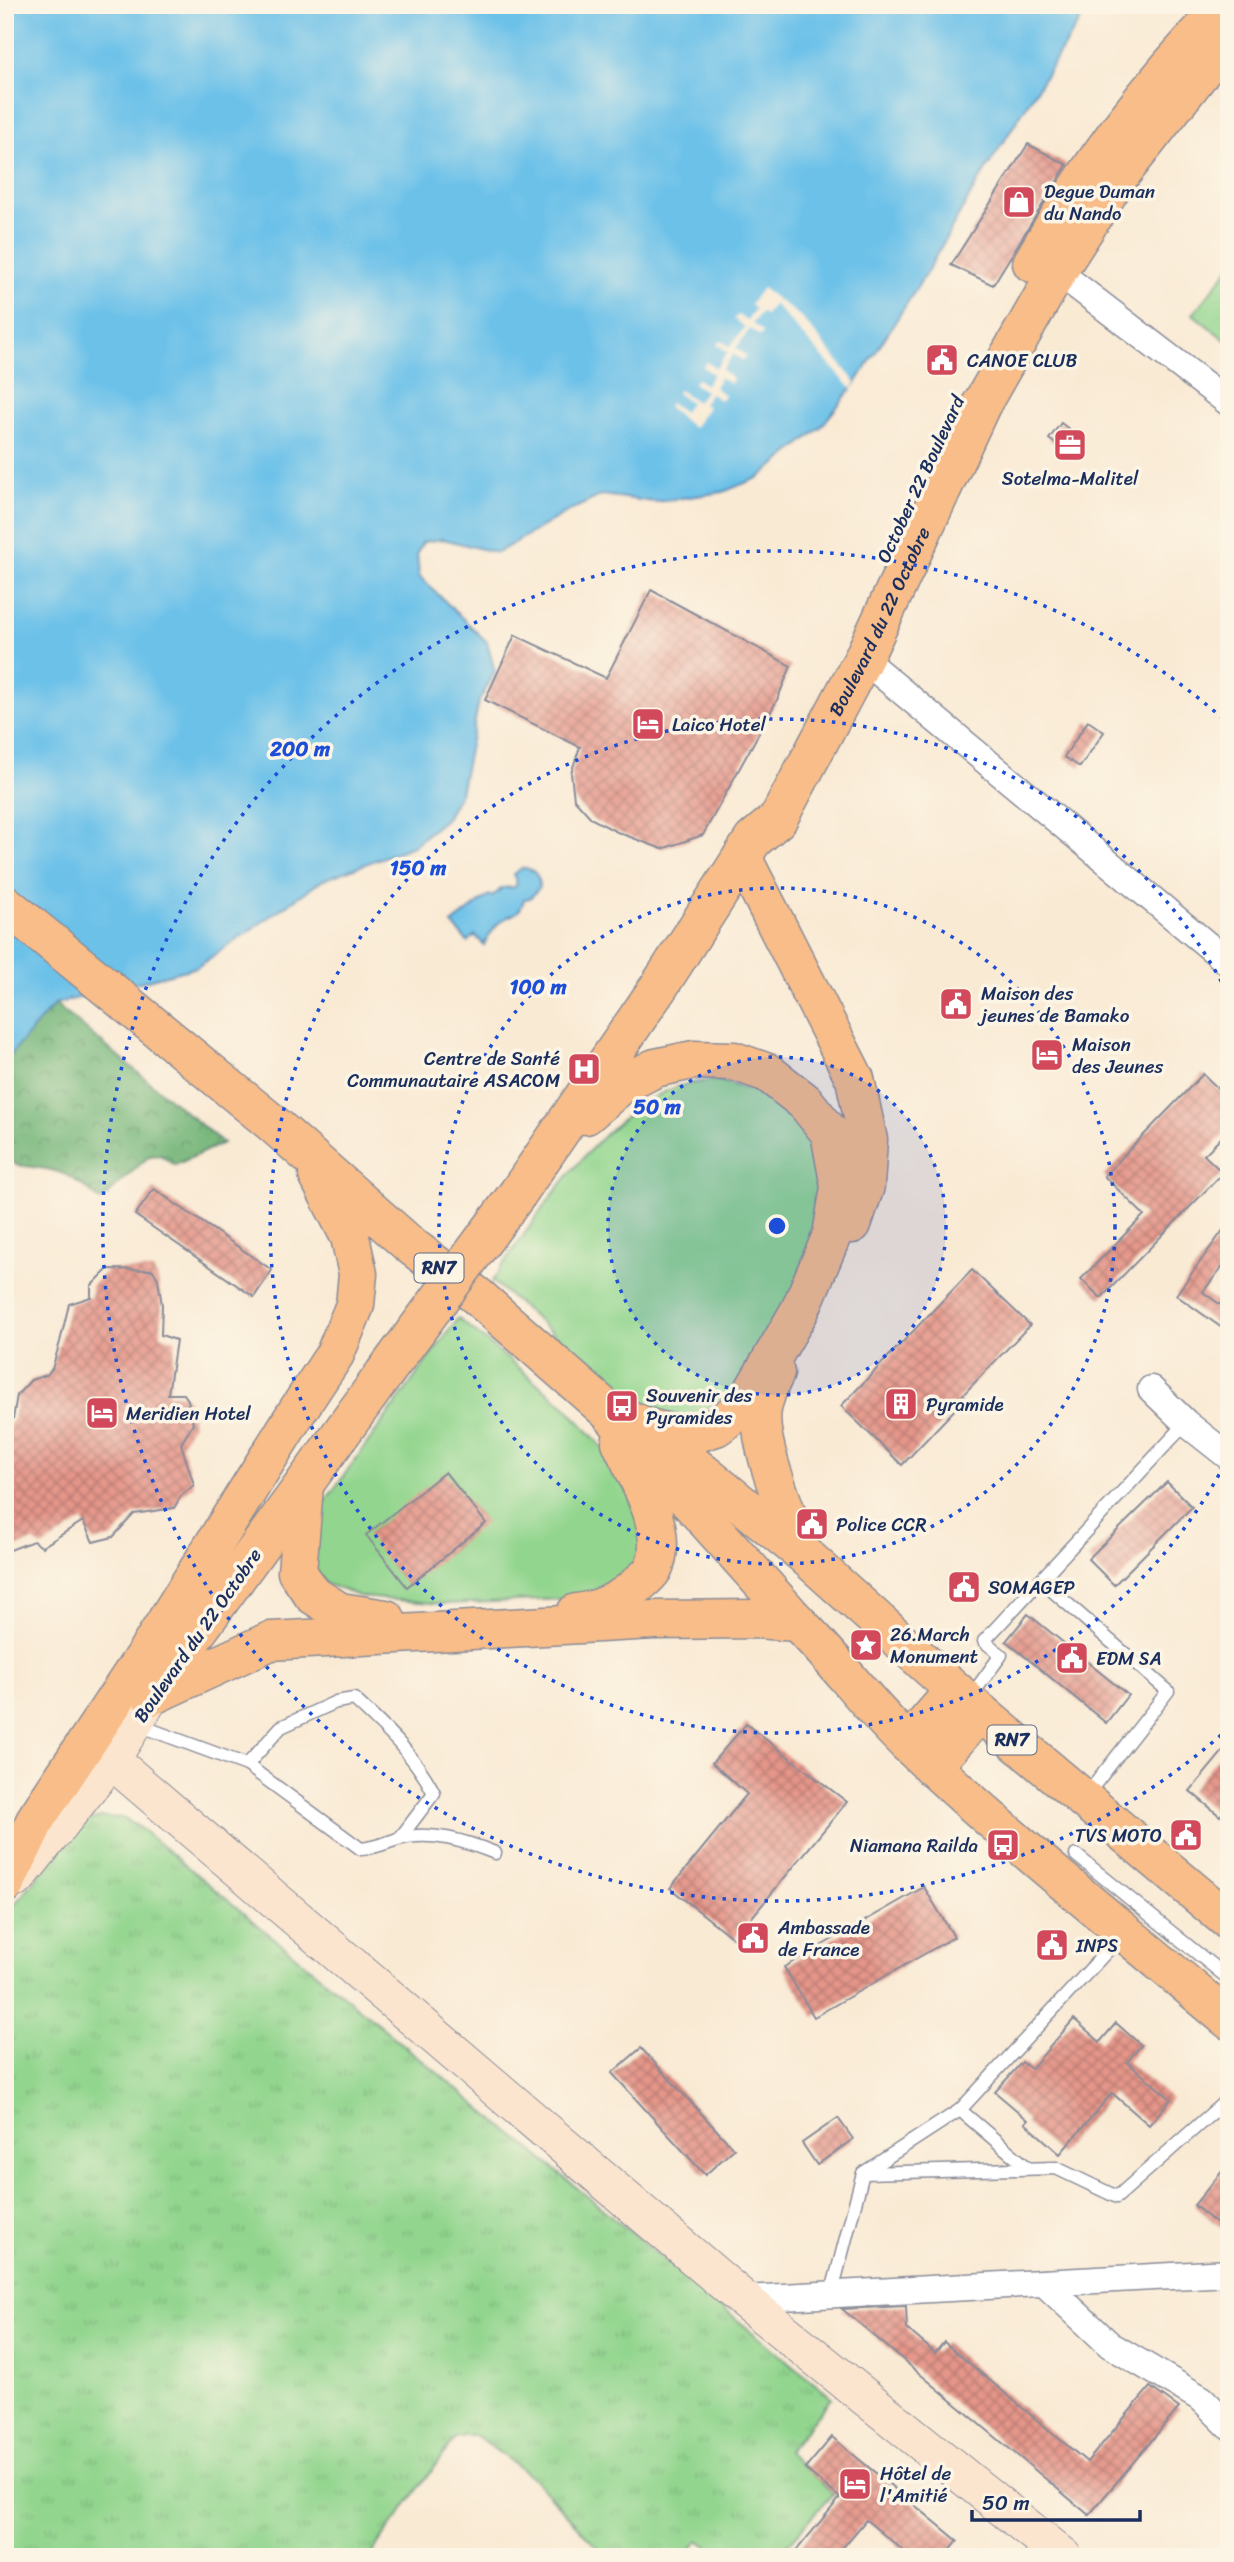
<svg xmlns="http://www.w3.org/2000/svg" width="1234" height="2562" viewBox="0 0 1234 2562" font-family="Sriracha,sans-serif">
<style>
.grass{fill:url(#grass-tufts);stroke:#568276;stroke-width:2}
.forest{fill:url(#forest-crowns);stroke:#48726c;stroke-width:2}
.park{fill:#92d58e;stroke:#568276;stroke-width:2}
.water{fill:#6cc1e9;stroke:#4478a4;stroke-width:2}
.pier{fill:#f9ead4}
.building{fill:url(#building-cross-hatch)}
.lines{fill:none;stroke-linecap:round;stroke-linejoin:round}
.lane-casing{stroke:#8a8c99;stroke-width:15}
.street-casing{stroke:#8a8c99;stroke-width:29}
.secondary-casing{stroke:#8a8c99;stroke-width:39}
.primary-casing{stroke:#8a8c99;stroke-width:41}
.lane{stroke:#fff;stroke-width:12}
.street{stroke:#fff;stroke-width:26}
.secondary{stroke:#fce5cf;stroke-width:37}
.primary{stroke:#f8bd88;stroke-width:38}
.primary-bridge-casing{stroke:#8a8c99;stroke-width:41;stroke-linecap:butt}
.primary-bridge{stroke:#f8bd88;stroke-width:38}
.ring{fill:none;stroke:#1d4ed8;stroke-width:3.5;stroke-dasharray:3.5 7}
.labels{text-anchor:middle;stroke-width:7;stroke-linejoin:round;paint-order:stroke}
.shield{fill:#fcf5e5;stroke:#5e6a86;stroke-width:2}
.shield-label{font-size:18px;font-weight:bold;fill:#1b2f5e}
.poi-label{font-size:19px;fill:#1b2f5e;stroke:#fcf5e5;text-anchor:start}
.street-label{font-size:19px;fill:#1b2f5e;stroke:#fcf5e5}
.centre{fill:#1d4ed8;stroke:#fcf5e5;stroke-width:3.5}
.ring-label{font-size:21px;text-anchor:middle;font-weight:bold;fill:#1d4ed8;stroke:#fcf5e5;stroke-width:7;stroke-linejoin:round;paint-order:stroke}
</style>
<defs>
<pattern id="grass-tufts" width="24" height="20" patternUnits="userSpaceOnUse" patternTransform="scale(1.75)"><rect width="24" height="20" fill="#92d58e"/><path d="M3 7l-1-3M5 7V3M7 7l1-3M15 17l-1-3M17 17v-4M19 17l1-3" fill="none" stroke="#7db77d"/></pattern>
<pattern id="forest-crowns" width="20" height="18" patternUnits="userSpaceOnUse" patternTransform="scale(1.75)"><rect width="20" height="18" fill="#75b679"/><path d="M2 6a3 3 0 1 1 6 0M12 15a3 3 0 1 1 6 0" fill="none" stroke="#5f9466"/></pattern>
<pattern id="building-cross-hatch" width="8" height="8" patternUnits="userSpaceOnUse" patternTransform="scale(1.75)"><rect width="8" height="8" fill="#e59689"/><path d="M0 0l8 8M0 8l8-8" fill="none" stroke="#b97b73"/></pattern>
</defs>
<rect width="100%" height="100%" fill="#fcf5e5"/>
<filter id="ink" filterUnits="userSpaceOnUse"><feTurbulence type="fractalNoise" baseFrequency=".0143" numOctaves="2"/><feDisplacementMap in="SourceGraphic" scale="14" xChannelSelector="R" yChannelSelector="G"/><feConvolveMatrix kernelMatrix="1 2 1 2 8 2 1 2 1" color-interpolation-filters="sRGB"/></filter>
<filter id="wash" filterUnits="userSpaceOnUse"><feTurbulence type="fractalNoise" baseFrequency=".00686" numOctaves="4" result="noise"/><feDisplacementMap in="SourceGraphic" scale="28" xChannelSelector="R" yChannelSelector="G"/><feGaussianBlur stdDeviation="1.57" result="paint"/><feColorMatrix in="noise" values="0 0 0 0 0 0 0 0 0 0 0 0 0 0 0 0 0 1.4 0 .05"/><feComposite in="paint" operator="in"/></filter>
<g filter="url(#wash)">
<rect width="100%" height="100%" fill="#f9ead4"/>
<polygon class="grass" points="101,1817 122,1818 139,1827 832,2398 787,2452 833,2493 777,2557 722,2557 699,2540 684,2557 606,2557 534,2479 477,2436 464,2436 455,2438 369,2557 5,2557 5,1916 81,1824"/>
<path class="forest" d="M 55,1004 L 223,1143 L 175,1165 L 160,1155 L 149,1156 L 101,1201 C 67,1171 61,1170 16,1165 L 11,1159 L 11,1151 L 5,1145 L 5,1064 L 14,1050 Z"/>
<g class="park">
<polygon points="1229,268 1229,343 1193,314"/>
<path d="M 716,1080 L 771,1096 L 816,1136 L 829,1191 L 790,1305 L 736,1391 L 692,1416 L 664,1416 L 639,1407 L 492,1281 C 537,1217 598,1117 674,1088 C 687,1083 703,1082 716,1080 Z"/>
<polygon points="458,1318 566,1407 614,1460 647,1540 641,1570 590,1598 443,1604 362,1597 326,1584 310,1564 308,1525"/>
</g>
<g class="water">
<polygon points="5,5 1090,5 975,187 925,275 856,383 820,428 760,477 723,492 655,502 602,495 567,512 497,553 443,539 423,542 417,553 419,576 487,642 495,672 479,701 460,793 446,818 413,846 323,880 197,967 55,1004 14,1050 5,1064"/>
<path d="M 522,868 C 534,868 540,876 539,888 L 530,898 L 524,899 C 519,917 514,912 501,921 C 494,926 489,937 484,945 L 475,935 L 468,942 L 452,924 L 489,895 L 492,897 L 502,888 L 515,887 L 517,883 L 513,874 Z"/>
</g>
<polygon class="pier" points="762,288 801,317 856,383 852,389 774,304 765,315 761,312 752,324 763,332 760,336 750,329 736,348 746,356 742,360 733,354 722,370 733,379 730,384 720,377 714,387 724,395 720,400 710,393 703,404 708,407 693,428 668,407 670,403 684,412 690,402 677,393 679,390 697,402 705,391 693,383 697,379 706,385 713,374 703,367 706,362 716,368 728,352 717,344 721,340 730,347 745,327 734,319 738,315 747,321 755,309 750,305"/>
<g id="blocks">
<g class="building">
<polygon points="1028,144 1067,165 993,285 951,265"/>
<polygon points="1061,423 1079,437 1066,452 1049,439"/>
<polygon points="651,590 791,666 777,700 703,835 662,849 617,832 592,819 574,799 571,773 580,747 485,700 515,635 606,678"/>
<polygon points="1088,721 1104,732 1080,767 1064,757"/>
<polygon points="1203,1074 1229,1099 1229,1130 1204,1155 1223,1173 1101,1298 1081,1279 1144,1215 1104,1176"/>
<polygon points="154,1189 272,1270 254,1297 135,1215"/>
<polygon points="1229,1222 1229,1258 1203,1292 1229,1311 1229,1333 1176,1295"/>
<polygon points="108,1269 153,1270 158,1279 162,1305 161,1335 176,1340 168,1394 184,1394 188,1400 193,1424 181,1444 194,1485 181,1496 174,1508 134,1514 113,1537 93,1542 83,1521 42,1547 33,1541 5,1552 5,1433 13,1419 17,1395 31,1380 47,1375 52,1369 60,1342 69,1304 91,1297 91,1286"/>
<polygon points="972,1270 1030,1325 958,1400 961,1403 902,1465 841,1406"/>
<polygon points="445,1472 486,1523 407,1587 366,1535"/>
<polygon points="1167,1482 1192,1507 1114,1585 1088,1559"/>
<polygon points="1028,1614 1128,1695 1106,1723 1006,1641"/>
<polygon points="746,1724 847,1802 734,1939 670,1888 747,1794 712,1763"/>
<polygon points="1229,1744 1229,1806 1220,1816 1190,1791"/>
<polygon points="924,1887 954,1937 814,2017 784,1967"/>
<polygon points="1074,2019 1100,2042 1116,2023 1141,2045 1127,2062 1171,2099 1149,2125 1112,2093 1060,2154 1025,2123 1028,2120 995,2092 1022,2062 1031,2069"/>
<polygon points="641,2048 734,2149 705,2175 612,2073"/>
<polygon points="838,2118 853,2139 817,2165 802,2143"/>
<polygon points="1229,2163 1229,2234 1194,2205"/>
<polygon points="906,2306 907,2329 935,2353 944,2342 1087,2462 1150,2387 1179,2408 1089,2515 842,2309"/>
<polygon points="832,2437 958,2541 945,2557 911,2557 866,2520 835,2557 791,2557 840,2498 805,2469"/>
</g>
</g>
</g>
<g filter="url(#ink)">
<use href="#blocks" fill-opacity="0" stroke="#8a8c99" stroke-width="2"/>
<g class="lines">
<defs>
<g id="lane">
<polyline points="1040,1580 1168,1691 1085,1797"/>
<polyline points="969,1699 1001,1655 984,1641 1186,1423"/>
<path d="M 138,1725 L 247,1765 L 361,1849 C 375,1848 385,1843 398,1839 C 430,1830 465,1841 495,1853"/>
<path d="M 247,1765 L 281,1727 L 336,1702 L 354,1699 C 385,1728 414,1754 434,1793 L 400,1838"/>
<polyline points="1076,1855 1229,1979"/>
<polyline points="960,2110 1028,2168"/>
<polyline points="864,2173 1056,2168 1117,2197 1229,2098"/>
<polyline points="831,2295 863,2173 960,2110 1123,1934"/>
</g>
<g id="street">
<polyline points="1044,261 1229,403"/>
<polyline points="863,659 1229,963"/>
<polyline points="1151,1389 1186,1423 1229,1457"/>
<polyline points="1044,2283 1110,2345 1202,2399 1229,2426"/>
<polyline points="743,2299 1229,2273"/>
</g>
<g id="secondary">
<polyline points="111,1760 743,2299 1064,2557"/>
<polyline points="17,1878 111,1760 151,1696"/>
</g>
<g id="primary">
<path d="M 1032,263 C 1085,169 1151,82 1226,5"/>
<polyline points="742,857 855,1079 868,1140 865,1186 852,1224"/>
<path d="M 5,904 L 272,1123 L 410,1245 L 477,1296 L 608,1411 L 797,1622 C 836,1660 867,1705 907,1743 C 1010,1841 1121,1928 1229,2020"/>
<polyline points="586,1115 620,1086 655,1068 693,1060 734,1061 768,1073 805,1102 830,1133 840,1187 832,1235 800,1310 748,1400 734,1414 716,1427 685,1437 649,1428 613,1413"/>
<path id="s1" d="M 518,1193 L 660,985 L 753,840 L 778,819 L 863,659 L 981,405 L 1057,272 L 1117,179 L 1204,68 L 1229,42"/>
<path d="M 775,1373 C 770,1383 764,1398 762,1409 C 756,1444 789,1517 801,1552"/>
<polyline points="654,1433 801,1552 968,1702 1229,1921"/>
<polyline points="304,1486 297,1572 313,1595 340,1612 386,1619"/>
<path d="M 576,1613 C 599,1610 616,1603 634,1588 C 640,1582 649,1576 653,1569 C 671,1532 636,1475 621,1442"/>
<polyline points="152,1694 384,1374"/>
<polyline points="151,1696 270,1641 654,1620 757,1619 797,1622"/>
<polyline points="908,1744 955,1690"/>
<polyline points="932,1767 980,1712"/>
<polyline points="5,1884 37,1817 150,1647 296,1413 335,1354 355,1305 358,1274 350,1237 318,1175"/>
</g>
</defs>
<use href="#lane" class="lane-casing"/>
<use href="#street" class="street-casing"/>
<use href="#secondary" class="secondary-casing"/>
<use href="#primary" class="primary-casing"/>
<use href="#lane" class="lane"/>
<use href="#street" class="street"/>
<use href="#secondary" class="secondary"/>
<use href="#primary" class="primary"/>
<defs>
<polyline id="primary-bridge" points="384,1374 518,1193"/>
</defs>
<use href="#primary-bridge" class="primary-bridge-casing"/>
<use href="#primary-bridge" class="primary-bridge"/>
</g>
</g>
<circle cx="777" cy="1226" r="169" fill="#1d4ed8" fill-opacity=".12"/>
<g class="ring">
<circle cx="777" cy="1226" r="169"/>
<circle cx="777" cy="1226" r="338"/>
<path d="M1229 1456A507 507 0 1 1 1229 996"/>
<path d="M1229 1728A675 675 0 1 1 1229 724"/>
</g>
<defs>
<symbol id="shop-square" viewBox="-11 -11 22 22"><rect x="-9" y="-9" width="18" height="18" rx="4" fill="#d1495b" stroke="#fcf5e5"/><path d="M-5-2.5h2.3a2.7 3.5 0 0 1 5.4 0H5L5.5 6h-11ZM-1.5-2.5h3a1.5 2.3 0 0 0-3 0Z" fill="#fff"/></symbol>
<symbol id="civic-square" viewBox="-11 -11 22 22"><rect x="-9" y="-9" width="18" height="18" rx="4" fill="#d1495b" stroke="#fcf5e5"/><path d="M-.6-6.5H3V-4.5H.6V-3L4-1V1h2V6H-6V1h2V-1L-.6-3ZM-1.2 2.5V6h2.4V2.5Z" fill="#fff"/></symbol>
<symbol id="office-square" viewBox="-11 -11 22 22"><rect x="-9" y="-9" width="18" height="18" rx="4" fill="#d1495b" stroke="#fcf5e5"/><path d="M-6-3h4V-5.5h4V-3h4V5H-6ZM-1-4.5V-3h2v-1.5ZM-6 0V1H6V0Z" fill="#fff"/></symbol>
<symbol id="hotel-square" viewBox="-11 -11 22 22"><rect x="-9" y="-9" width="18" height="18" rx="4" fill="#d1495b" stroke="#fcf5e5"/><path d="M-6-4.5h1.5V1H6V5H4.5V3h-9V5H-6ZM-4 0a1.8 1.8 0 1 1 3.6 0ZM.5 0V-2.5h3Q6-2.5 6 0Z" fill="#fff"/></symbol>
<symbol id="hospital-square" viewBox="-11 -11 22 22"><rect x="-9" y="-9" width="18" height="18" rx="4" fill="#d1495b" stroke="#fcf5e5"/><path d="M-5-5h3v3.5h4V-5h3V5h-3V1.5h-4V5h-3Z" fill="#fff"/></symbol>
<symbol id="building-square" viewBox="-11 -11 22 22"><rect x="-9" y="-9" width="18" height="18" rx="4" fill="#d1495b" stroke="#fcf5e5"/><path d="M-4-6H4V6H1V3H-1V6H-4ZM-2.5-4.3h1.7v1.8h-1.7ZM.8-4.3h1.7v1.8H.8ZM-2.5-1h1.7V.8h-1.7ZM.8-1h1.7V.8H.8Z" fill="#fff"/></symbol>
<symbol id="bus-square" viewBox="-11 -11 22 22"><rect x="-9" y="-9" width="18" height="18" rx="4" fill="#d1495b" stroke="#fcf5e5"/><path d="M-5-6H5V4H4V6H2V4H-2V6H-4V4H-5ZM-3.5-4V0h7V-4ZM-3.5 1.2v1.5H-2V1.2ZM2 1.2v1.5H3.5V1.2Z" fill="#fff"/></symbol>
<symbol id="sight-square" viewBox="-11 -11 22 22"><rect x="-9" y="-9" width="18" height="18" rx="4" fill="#d1495b" stroke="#fcf5e5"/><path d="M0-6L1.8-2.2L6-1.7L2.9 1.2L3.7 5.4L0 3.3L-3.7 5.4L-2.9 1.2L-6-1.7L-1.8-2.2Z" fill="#fff"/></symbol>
</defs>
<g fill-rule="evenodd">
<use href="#shop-square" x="1000" y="183" width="38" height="38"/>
<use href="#civic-square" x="923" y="341" width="38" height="38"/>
<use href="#office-square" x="1051" y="426" width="38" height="38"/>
<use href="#hotel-square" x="629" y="705" width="38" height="38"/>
<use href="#civic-square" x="937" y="985" width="38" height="38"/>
<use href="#hotel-square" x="1028" y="1036" width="38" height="38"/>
<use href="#hospital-square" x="565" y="1050" width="38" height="38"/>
<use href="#building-square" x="882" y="1385" width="38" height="38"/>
<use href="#bus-square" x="603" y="1387" width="38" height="38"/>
<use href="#hotel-square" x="83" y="1394" width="38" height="38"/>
<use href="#civic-square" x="793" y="1505" width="38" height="38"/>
<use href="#civic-square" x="945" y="1568" width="38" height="38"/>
<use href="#sight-square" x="847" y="1626" width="38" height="38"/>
<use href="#civic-square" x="1053" y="1639" width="38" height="38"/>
<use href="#civic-square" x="1167" y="1816" width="38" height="38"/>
<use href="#bus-square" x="984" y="1826" width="38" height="38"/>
<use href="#civic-square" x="734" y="1919" width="38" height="38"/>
<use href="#civic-square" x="1033" y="1926" width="38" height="38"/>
<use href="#hotel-square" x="836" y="2465" width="38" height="38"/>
</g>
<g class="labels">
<g class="shield">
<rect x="414.5" y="1253.5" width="49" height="29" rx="5"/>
<rect x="987.5" y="1725.5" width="49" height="29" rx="5"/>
</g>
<g class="shield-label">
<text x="439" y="1274">RN7</text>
<text x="1012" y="1746">RN7</text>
</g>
<g class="poi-label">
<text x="1044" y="198">Degue Duman<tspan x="1044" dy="22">du Nando</tspan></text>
<text x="967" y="367">CANOE CLUB</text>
<text x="1070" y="485" text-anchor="middle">Sotelma-Malitel</text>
<text x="672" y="731">Laico Hotel</text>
<text x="981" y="1000">Maison des<tspan x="981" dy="22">jeunes de Bamako</tspan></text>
<text x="1072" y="1051">Maison<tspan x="1072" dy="22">des Jeunes</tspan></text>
<text x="560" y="1065" text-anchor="end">Centre de Santé<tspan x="560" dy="22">Communautaire ASACOM</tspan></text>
<text x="646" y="1402">Souvenir des<tspan x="646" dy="22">Pyramides</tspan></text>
<text x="926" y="1411">Pyramide</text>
<text x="126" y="1420">Meridien Hotel</text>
<text x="836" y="1531">Police CCR</text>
<text x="988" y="1594">SOMAGEP</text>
<text x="890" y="1641">26.March<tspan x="890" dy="22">Monument</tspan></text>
<text x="1096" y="1665">EDM SA</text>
<text x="1162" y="1842" text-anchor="end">TVS MOTO</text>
<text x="978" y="1852" text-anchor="end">Niamana Railda</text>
<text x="778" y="1934">Ambassade<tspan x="778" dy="22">de France</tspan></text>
<text x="1076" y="1952">INPS</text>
<text x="880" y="2480">Hôtel de<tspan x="880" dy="22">l'Amitié</tspan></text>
</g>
<g class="street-label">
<text transform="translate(920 479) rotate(-65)" y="7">October 22 Boulevard</text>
<text dy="7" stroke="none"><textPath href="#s1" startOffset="679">Boulevard du 22 Octobre</textPath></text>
<text transform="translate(197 1635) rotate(-55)" y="7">Boulevard du 22 Octobre</text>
</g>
</g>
<circle cx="777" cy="1226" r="10" class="centre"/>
<g class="ring-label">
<text x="300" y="756">200 m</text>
<text x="418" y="875">150 m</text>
<text x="538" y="994">100 m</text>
<text x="657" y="1114">50 m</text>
</g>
<rect width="1234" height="2562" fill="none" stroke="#fcf5e5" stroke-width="28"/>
<path d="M972 2510v10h168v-10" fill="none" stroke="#1b2f5e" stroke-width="3.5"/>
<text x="982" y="2510" font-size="21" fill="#1b2f5e" stroke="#fcf5e5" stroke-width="5" paint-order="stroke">50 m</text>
</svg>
